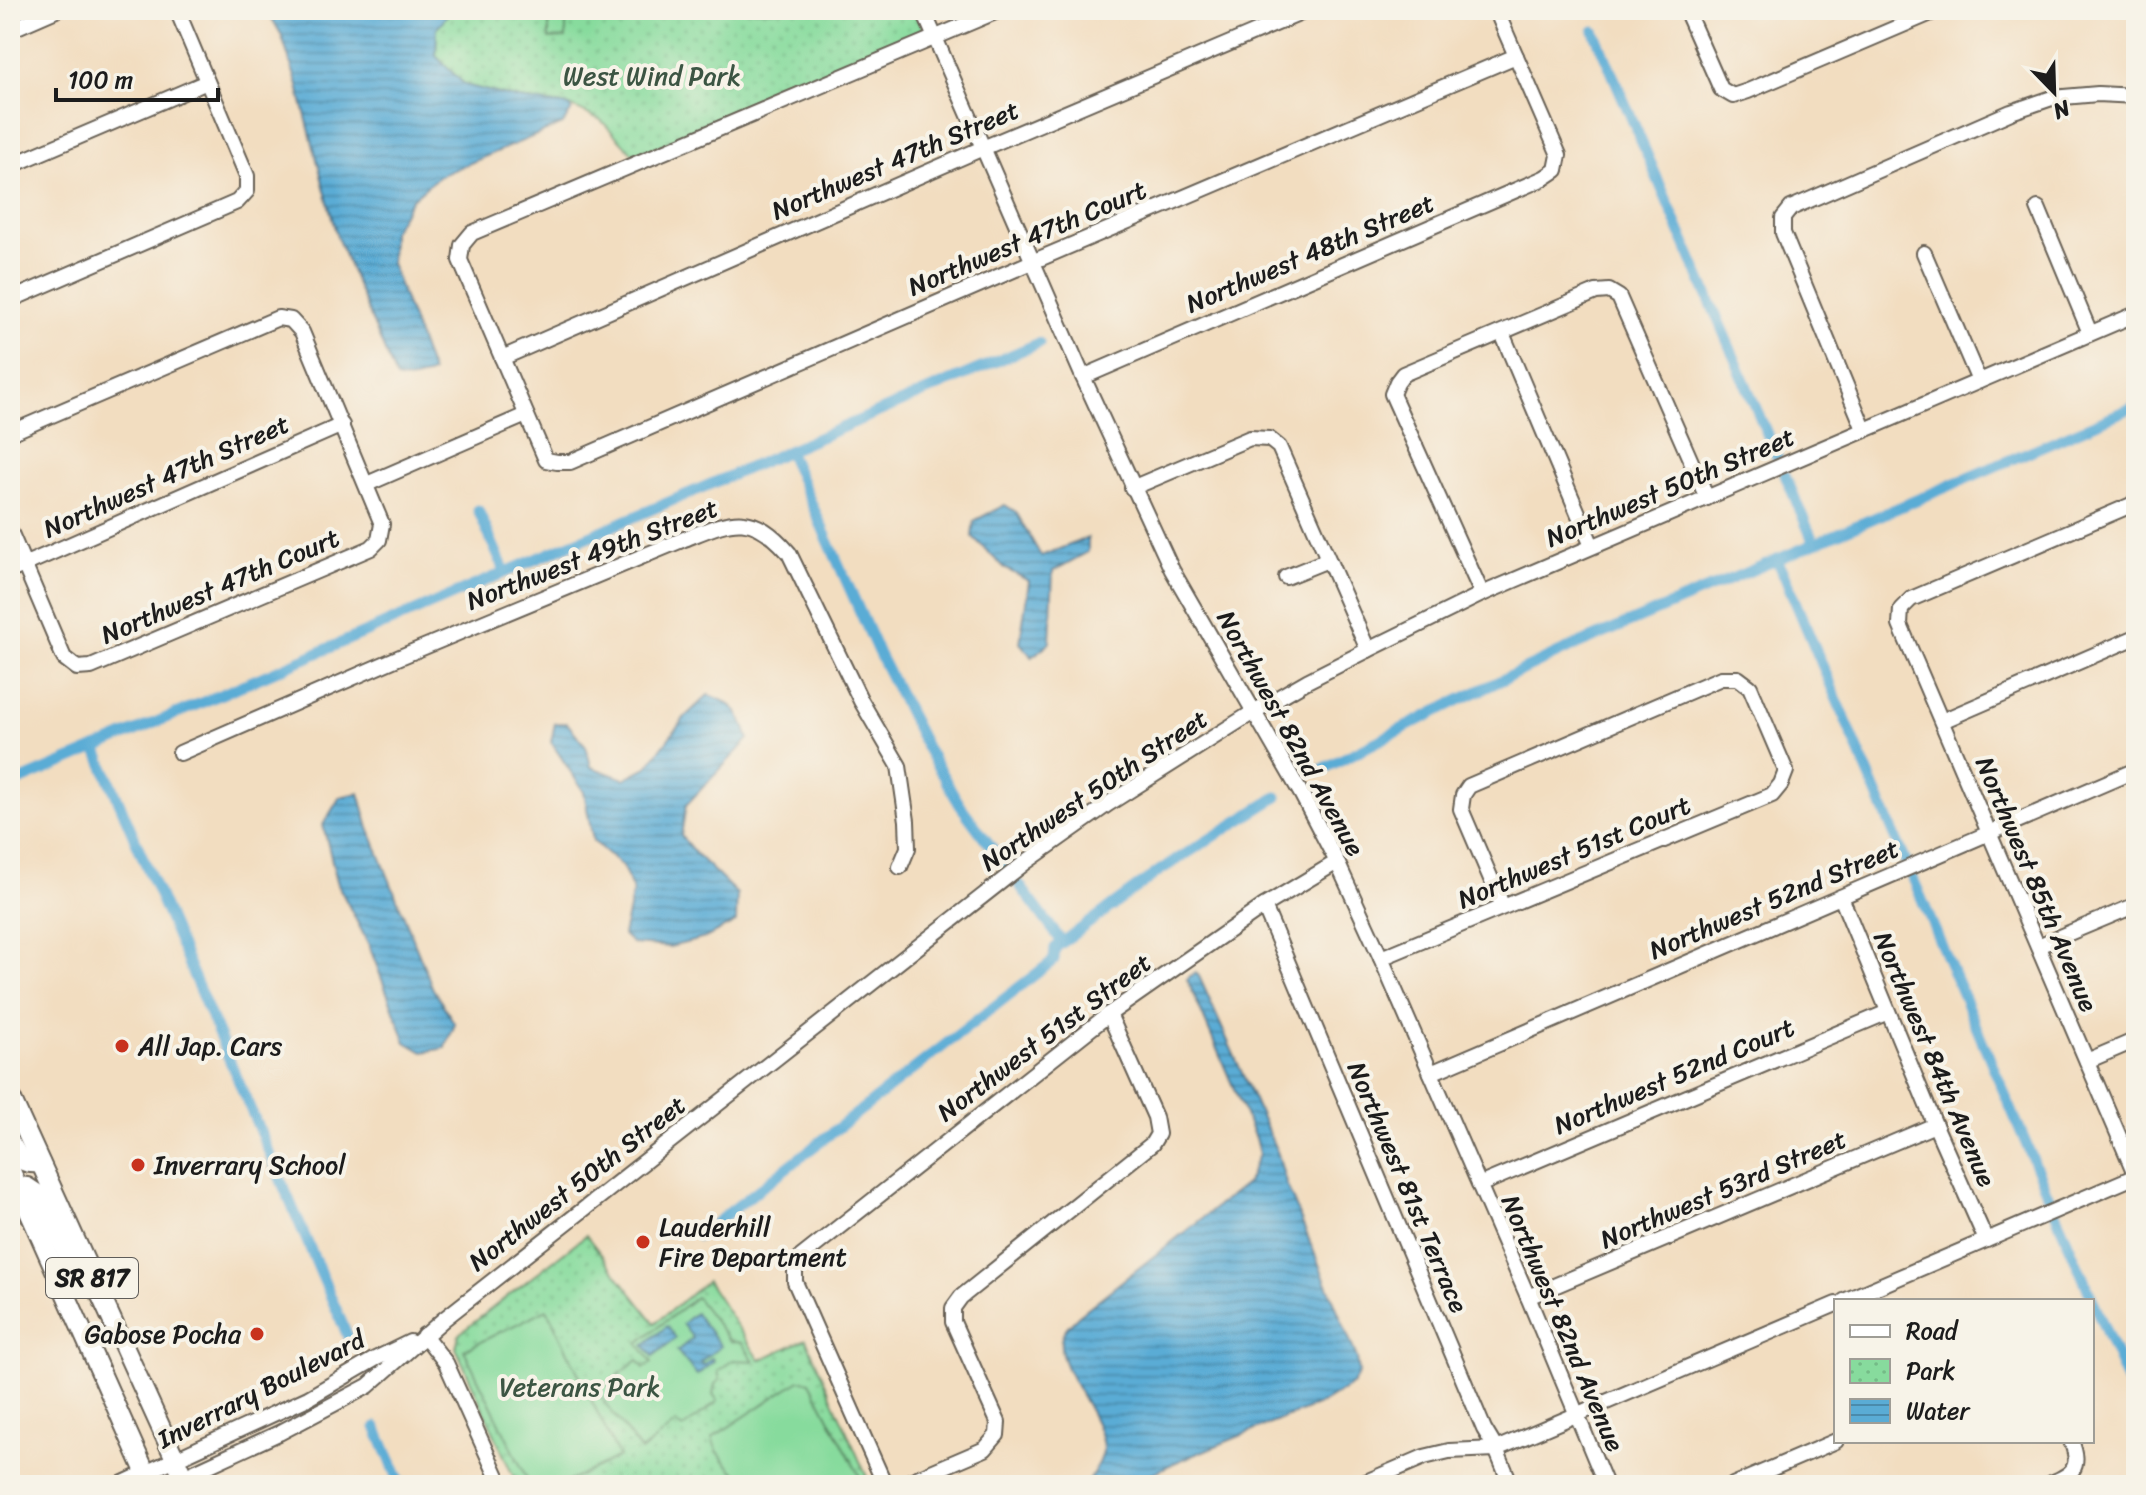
<svg xmlns="http://www.w3.org/2000/svg" width="2146" height="1495" viewBox="0 0 2146 1495" font-family="Sriracha,sans-serif">
<style>
.park{fill:url(#park-dots);stroke:#527c5c;stroke-width:2}
.pitch{fill:#87db9d;stroke:#527c5c;stroke-width:2}
.water{fill:url(#water-rules);stroke:#3b6478;stroke-width:2}
.lines{fill:none;stroke-linecap:round;stroke-linejoin:round}
.canal{stroke:#5aacd5;stroke-width:11}
.minor-casing{stroke:#676055;stroke-width:18}
.major-casing{stroke:#676055;stroke-width:22}
.minor{stroke:#fff;stroke-width:14}
.major{stroke:#fff;stroke-width:18}
.poi-dot{fill:#c8321e;stroke:#f7f3e8;stroke-width:3}
.labels{text-anchor:middle;stroke-width:8;stroke-linejoin:round;paint-order:stroke}
.shield{fill:#f7f3e8;stroke:#5e5c59;stroke-width:2}
.shield-label{font-size:24px;font-weight:bold;fill:#1c1c1c}
.park-label{font-size:26px;fill:#3c5543;stroke:#f7f3e8}
.street-label{font-size:26px;fill:#1c1c1c;stroke:#f7f3e8}
.poi-label{font-size:26px;fill:#1c1c1c;stroke:#f7f3e8;text-anchor:start}
</style>
<defs>
<pattern id="park-dots" width="8" height="8" patternUnits="userSpaceOnUse" patternTransform="scale(2)"><rect width="8" height="8" fill="#87db9d"/><path d="M2 2h.1M6 6h.1" fill="none" stroke="#74bb87" stroke-width="1.8" stroke-linecap="round"/></pattern>
<pattern id="water-rules" width="6" height="5" patternUnits="userSpaceOnUse" patternTransform="scale(2)"><rect width="6" height="5" fill="#5aacd5"/><path d="M0 2.5h6" fill="none" stroke="#4a8bac"/></pattern>
</defs>
<rect width="100%" height="100%" fill="#f7f3e8"/>
<filter id="ink" filterUnits="userSpaceOnUse"><feTurbulence type="fractalNoise" baseFrequency=".0125" numOctaves="2"/><feDisplacementMap in="SourceGraphic" scale="16" xChannelSelector="R" yChannelSelector="G"/><feConvolveMatrix kernelMatrix="1 2 1 2 8 2 1 2 1" color-interpolation-filters="sRGB"/></filter>
<filter id="wash" filterUnits="userSpaceOnUse"><feTurbulence type="fractalNoise" baseFrequency=".006" numOctaves="4" result="noise"/><feDisplacementMap in="SourceGraphic" scale="32" xChannelSelector="R" yChannelSelector="G"/><feGaussianBlur stdDeviation="1.8" result="paint"/><feColorMatrix in="noise" values="0 0 0 0 0 0 0 0 0 0 0 0 0 0 0 0 0 1.4 0 .05"/><feComposite in="paint" operator="in"/></filter>
<g filter="url(#wash)">
<rect width="100%" height="100%" fill="#f2ddc0"/>
<g class="park">
<polygon points="451,10 915,10 925,33 652,149 633,154 601,120 570,106 520,99 465,85 436,56 437,28"/>
<polygon points="586,1235 655,1323 707,1281 760,1360 806,1339 867,1477 865,1485 517,1485 456,1348 459,1334"/>
</g>
<g class="pitch">
<polygon points="549,10 566,10 566,38 549,39"/>
<polygon points="696,1297 730,1341 742,1343 754,1361 733,1360 718,1371 720,1380 715,1384 713,1394 718,1401 682,1429 676,1423 641,1451 597,1392 638,1360 644,1368 652,1362 638,1343"/>
<polygon points="547,1309 619,1457 561,1485 530,1485 464,1350"/>
<path d="M 800,1380 L 810,1382 L 859,1475 L 857,1479 L 846,1485 L 751,1485 C 736,1475 716,1455 712,1438 Z"/>
</g>
<g class="water">
<path d="M 267,10 L 451,10 L 437,28 L 436,56 L 465,85 L 519,99 L 570,106 L 572,110 L 563,124 L 439,176 L 412,199 L 392,232 L 391,263 L 432,373 C 419,378 410,382 396,378 L 337,237 L 298,86 L 281,34 Z"/>
<polygon points="1005,505 1016,512 1041,556 1088,538 1088,552 1053,571 1050,642 1032,657 1020,643 1029,581 1004,568 972,536 974,521"/>
<path d="M 708,695 C 736,703 740,713 749,739 L 686,805 L 681,836 L 695,853 L 737,894 L 736,922 L 705,938 L 670,947 L 633,944 L 623,935 L 633,891 L 623,867 L 593,841 L 584,792 L 551,742 L 555,723 L 567,723 L 586,746 L 591,767 L 624,779 L 647,767 L 685,717 Z"/>
<polygon points="359,793 369,828 433,989 455,1024 445,1048 423,1052 406,1042 368,943 338,885 323,825 340,797"/>
<path d="M 1195,972 L 1199,976 L 1278,1154 L 1286,1183 L 1357,1358 L 1359,1373 L 1353,1384 L 1324,1402 L 1176,1462 L 1128,1485 L 1087,1485 C 1092,1475 1102,1462 1103,1451 C 1104,1417 1057,1372 1061,1340 C 1062,1330 1072,1322 1079,1315 L 1247,1183 L 1259,1154 L 1255,1138 L 1187,979 Z"/>
<polygon points="695,1313 721,1346 700,1362 703,1365 712,1358 714,1361 697,1375 677,1351 693,1338 682,1324"/>
<polygon points="667,1326 676,1338 653,1356 644,1345"/>
</g>
<g class="lines">
<g class="canal">
<polyline points="1594,31 1777,457"/>
<polyline points="788,451 878,652 926,747 960,805 1062,942"/>
<polyline points="1785,475 1814,543"/>
<polyline points="478,510 505,572"/>
<polyline points="1777,559 2136,1402"/>
<polyline points="96,748 351,1344"/>
<polyline points="1319,771 1453,703 1563,651 2136,406"/>
<polyline points="10,785 1039,343"/>
<polyline points="699,1236 1054,960 1055,948 1162,869 1277,797"/>
<polyline points="376,1427 401,1485"/>
</g>
</g>
</g>
<g filter="url(#ink)">
<g class="lines">
<defs>
<g id="minor">
<polyline points="923,10 1083,377 1172,570 1302,795 1337,862 1381,958 1528,1297 1606,1485"/>
<polyline points="1000,10 472,233 462,245 460,260 546,460 557,462 570,462 1032,262 1516,56"/>
<polyline points="1686,10 1721,89 1733,96 1748,91 1938,10"/>
<polyline points="10,30 56,10"/>
<polyline points="10,166 207,82"/>
<polyline points="2038,208 2090,333"/>
<polyline points="1924,253 1979,381"/>
<polyline points="10,300 237,202 247,191 247,176 177,10"/>
<polyline points="1502,333 1592,546"/>
<polyline points="502,358 983,148 1308,10"/>
<polyline points="1083,377 1544,178 1556,170 1559,155 1496,10"/>
<polyline points="1864,429 1783,233 1783,218 1791,208 2011,112 2052,98 2098,94 2136,96"/>
<polyline points="10,433 278,318 291,320 302,332 382,524 379,540 371,548 91,667 77,668 64,658 10,531"/>
<polyline points="367,484 526,415"/>
<polyline points="1132,488 1250,438 1269,439 1279,447 1368,650"/>
<polyline points="2136,503 1911,599 1901,609 1900,625 2136,1176"/>
<polyline points="10,571 342,425"/>
<polyline points="1286,577 1328,560"/>
<polyline points="1482,594 1392,394 1397,382 1403,374 1596,292 1609,291 1619,297 1707,498"/>
<polyline points="1942,721 2136,637"/>
<path d="M 180,753 L 400,657 L 682,540 C 730,521 750,508 789,553 L 861,701 L 899,766 L 907,821 L 908,848 L 900,867"/>
<polyline points="1841,897 1935,1125 1986,1240"/>
<polyline points="1264,906 1484,1429 1496,1449 1511,1485"/>
<polyline points="2038,946 2136,905"/>
<polyline points="1381,958 1772,795 1781,784 1786,771 1750,687 1738,678 1721,678 1469,786 1463,795 1461,809 1503,907"/>
<polyline points="2087,1061 2136,1040"/>
<polyline points="1431,1073 2136,770"/>
<polyline points="1479,1185 1888,1012"/>
<polyline points="1528,1297 1935,1125"/>
<polyline points="1844,1301 2136,1176"/>
<polyline points="424,1335 446,1363 501,1485"/>
<polyline points="119,1485 308,1398 375,1359 410,1342"/>
<polyline points="166,1485 279,1433 368,1386 444,1319 1026,862 1108,804 1255,711 1307,681 1368,650 1482,594 2136,314"/>
<polyline points="885,1485 795,1282 795,1268 801,1257 1109,1014 1264,906 1337,862"/>
<polyline points="901,1485 985,1449 997,1435 998,1422 953,1322 953,1308 961,1297 1152,1144 1158,1134 1155,1117 1109,1014"/>
<polyline points="1359,1485 1424,1457 1449,1451 1496,1449 1836,1304"/>
<polyline points="1733,1485 1836,1441"/>
<path d="M 2047,1485 C 2071,1475 2083,1469 2071,1441"/>
</g>
<g id="major">
<polyline points="10,1096 187,1485"/>
<path d="M 10,1142 C 20,1158 20,1165 40,1163"/>
<polyline points="10,1169 151,1485"/>
<polyline points="18,1186 27,1187 39,1195 72,1264 90,1276"/>
</g>
</defs>
<use href="#minor" class="minor-casing"/>
<use href="#major" class="major-casing"/>
<use href="#minor" class="minor"/>
<use href="#major" class="major"/>
</g>
</g>
<g class="poi-dot">
<circle cx="122" cy="1046" r="8"/>
<circle cx="138" cy="1165" r="8"/>
<circle cx="643" cy="1242" r="8"/>
<circle cx="257" cy="1334" r="8"/>
</g>
<g class="labels">
<rect class="shield" x="46" y="1258" width="92" height="40" rx="6"/>
<g class="shield-label">
<text x="92" y="1286">SR 817</text>
</g>
<g class="park-label">
<text x="652" y="85">West Wind Park</text>
<text x="580" y="1396">Veterans Park</text>
</g>
<g class="street-label">
<text transform="translate(895 160) rotate(-23)" y="9">Northwest 47th Street</text>
<text transform="translate(1027 238) rotate(-23)" y="9">Northwest 47th Court</text>
<text transform="translate(1310 253) rotate(-23)" y="9">Northwest 48th Street</text>
<text transform="translate(166 476) rotate(-24)" y="9">Northwest 47th Street</text>
<text transform="translate(1670 487) rotate(-23)" y="9">Northwest 50th Street</text>
<text transform="translate(592 554) rotate(-21)" y="9">Northwest 49th Street</text>
<text transform="translate(220 586) rotate(-23)" y="9">Northwest 47th Court</text>
<text transform="translate(1291 733) rotate(61)" y="9">Northwest 82nd Avenue</text>
<text transform="translate(1094 790) rotate(-34)" y="9">Northwest 50th Street</text>
<text transform="translate(1574 852) rotate(-23)" y="9">Northwest 51st Court</text>
<text transform="translate(2037 884) rotate(67)" y="9">Northwest 85th Avenue</text>
<text transform="translate(1774 899) rotate(-23)" y="9">Northwest 52nd Street</text>
<text transform="translate(1044 1037) rotate(-37)" y="9">Northwest 51st Street</text>
<text transform="translate(1935 1059) rotate(67)" y="9">Northwest 84th Avenue</text>
<text transform="translate(1674 1076) rotate(-23)" y="9">Northwest 52nd Court</text>
<text transform="translate(577 1183) rotate(-38)" y="9">Northwest 50th Street</text>
<text transform="translate(1408 1187) rotate(67)" y="9">Northwest 81st Terrace</text>
<text transform="translate(1723 1189) rotate(-23)" y="9">Northwest 53rd Street</text>
<text transform="translate(1563 1323) rotate(67)" y="9">Northwest 82nd Avenue</text>
<text transform="translate(261 1389) rotate(-27)" y="9">Inverrary Boulevard</text>
</g>
<g class="poi-label">
<text x="138" y="1055">All Jap. Cars</text>
<text x="154" y="1174">Inverrary School</text>
<text x="659" y="1236">Lauderhill<tspan x="659" dy="30">Fire Department</tspan></text>
<text x="241" y="1343" text-anchor="end">Gabose Pocha</text>
</g>
</g>
<rect width="2146" height="1495" fill="none" stroke="#f7f3e8" stroke-width="40"/>
<rect x="1834" y="1299" width="260" height="144" fill="#f7f3e8" stroke="#9f9d96" stroke-width="2"/>
<rect x="1850" y="1325" width="40" height="12" fill="#ffffff" stroke="#9f9d96" stroke-width="2"/>
<text x="1906" y="1339" font-size="24" fill="#1c1c1c">Road</text>
<rect x="1850" y="1359" width="40" height="24" fill="url(#park-dots)" stroke="#9f9d96" stroke-width="2"/>
<text x="1906" y="1379" font-size="24" fill="#1c1c1c">Park</text>
<rect x="1850" y="1399" width="40" height="24" fill="url(#water-rules)" stroke="#9f9d96" stroke-width="2"/>
<text x="1906" y="1419" font-size="24" fill="#1c1c1c">Water</text>
<g transform="translate(2054 92) rotate(157)" stroke="#f7f3e8" stroke-width="6" paint-order="stroke">
<path d="M0-6L14 30L0 20L-14 30Z" fill="#1c1c1c"/>
<text y="-12" font-size="22" font-weight="bold" text-anchor="middle" fill="#1c1c1c">N</text>
</g>
<path d="M56 88v12h162v-12" fill="none" stroke="#1c1c1c" stroke-width="4"/>
<text x="68" y="88" font-size="24" fill="#1c1c1c" stroke="#f7f3e8" stroke-width="6" paint-order="stroke">100 m</text>
</svg>
